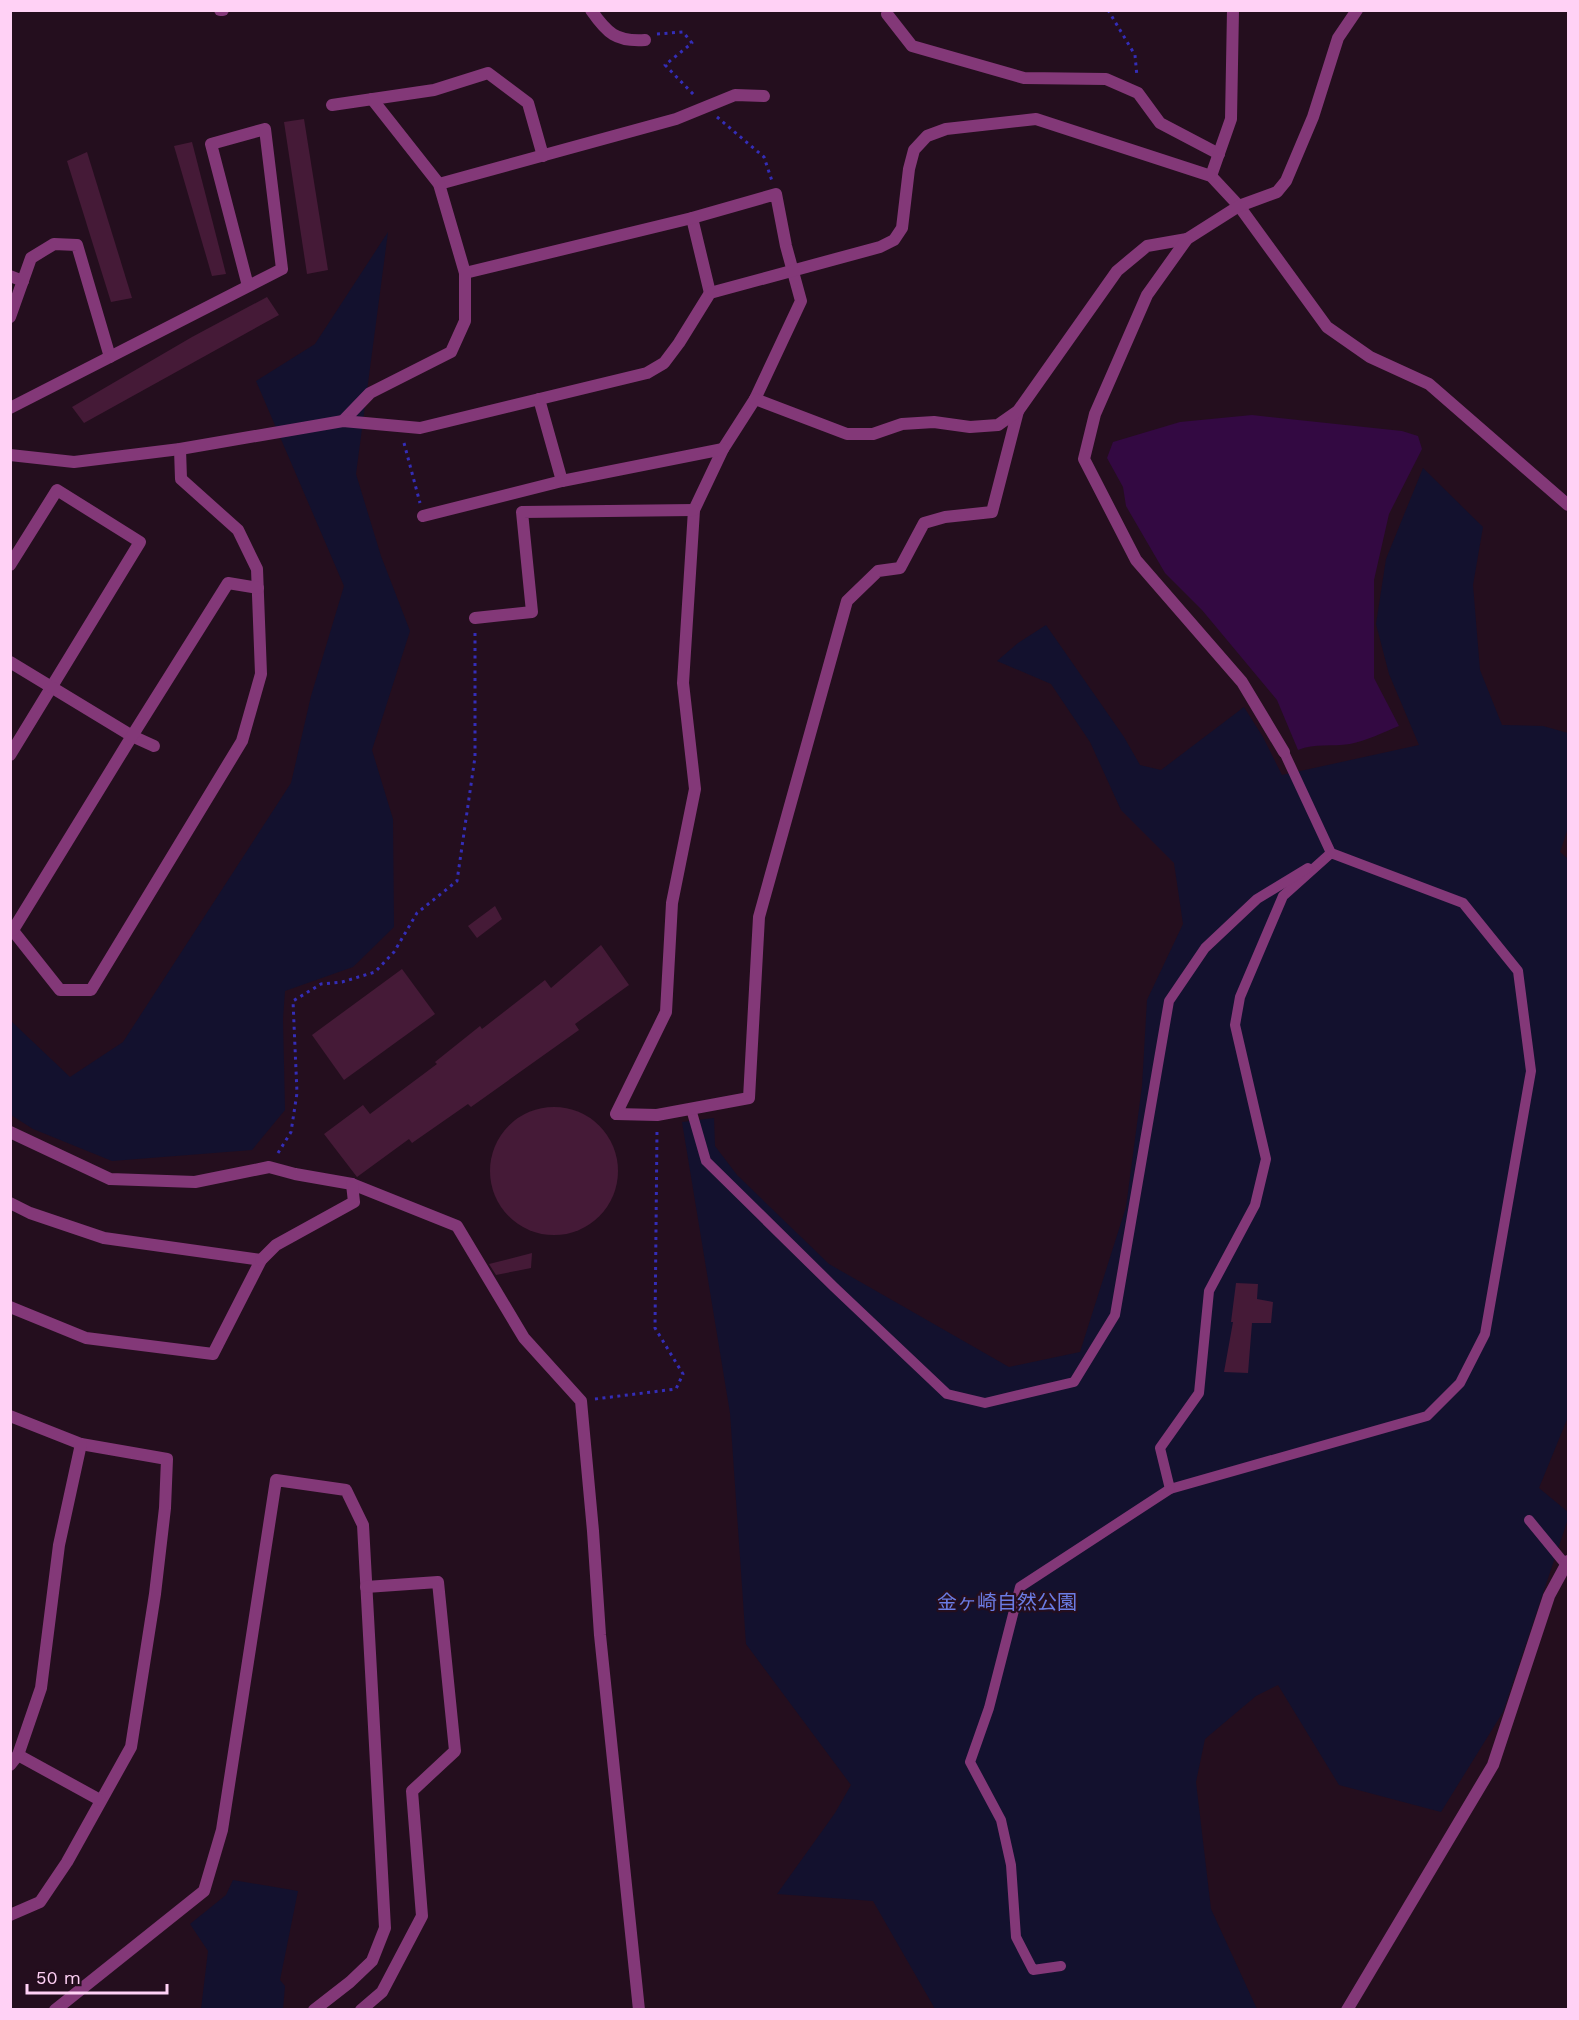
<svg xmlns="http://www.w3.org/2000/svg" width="1579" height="2020" viewBox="0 0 1579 2020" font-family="'Work Sans','Noto Sans JP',sans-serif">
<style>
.green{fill:#13112e}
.water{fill:#330942}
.building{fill:#451a37}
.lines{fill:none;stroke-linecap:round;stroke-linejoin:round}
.path{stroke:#342db7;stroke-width:3;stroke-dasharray:3 4.5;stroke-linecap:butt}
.lane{stroke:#833878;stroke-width:10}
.street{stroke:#833878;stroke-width:12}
.labels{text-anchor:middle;stroke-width:4.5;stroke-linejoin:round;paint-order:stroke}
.park-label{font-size:20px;fill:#6b7ce4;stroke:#240e1e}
</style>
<rect width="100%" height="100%" fill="#240e1e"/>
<g class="green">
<polygon points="388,232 356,474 381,556 410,631 372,750 393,819 394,927 353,967 285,991 283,1019 285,1110 252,1150 112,1161 33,1129 11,1115 10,1020 70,1077 123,1042 291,783 311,696 344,586 256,381 315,344"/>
<polygon points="1423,468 1483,527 1473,585 1480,670 1502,725 1543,726 1568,733 1568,828 1560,852 1568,859 1568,1417 1539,1488 1568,1512 1568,1519 1503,1712 1441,1812 1339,1785 1278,1685 1256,1696 1205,1739 1196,1782 1211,1909 1257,2009 935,2009 873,1901 777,1894 835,1813 851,1785 746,1644 730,1413 682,1122 714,1118 715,1146 737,1175 829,1264 1009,1367 1080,1352 1126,1207 1142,1086 1147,1000 1183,924 1174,863 1121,810 1090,742 1051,684 997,661 1018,643 1046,625 1124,737 1140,765 1161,770 1244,707 1263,737 1282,775 1419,745 1389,674 1376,624 1386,559"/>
<polygon points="233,1880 298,1891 280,1980 285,1986 283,2009 201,2009 208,1951 190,1924 226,1895"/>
</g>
<path class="water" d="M 1252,415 L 1402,431 L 1418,436 L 1422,449 L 1389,514 L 1374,580 L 1374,678 L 1399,726 C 1384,732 1366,741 1350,744 C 1332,747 1315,743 1298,750 L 1277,700 L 1202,610 L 1165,573 L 1126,506 L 1123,487 L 1107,458 L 1113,442 L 1180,422 Z"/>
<g class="building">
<polygon points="304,119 328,270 307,274 284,122"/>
<polygon points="192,142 226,274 212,276 174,146"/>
<polygon points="87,152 132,298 111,302 67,161"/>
<polygon points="267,297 279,315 84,423 72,407 192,337"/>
<polygon points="495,906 502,919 477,938 468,926"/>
<polygon points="601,945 629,985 575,1024 579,1030 471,1107 468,1104 412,1143 409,1139 357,1177 324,1134 363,1105 370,1114 437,1064 435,1062 480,1026 482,1029 545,980 551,988"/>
<polygon points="402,969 435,1014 344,1080 312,1035"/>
<circle cx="554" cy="1171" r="64"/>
<polygon points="532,1253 531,1268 496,1275 489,1264"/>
<polygon points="1236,1283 1258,1284 1257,1299 1273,1302 1271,1323 1252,1323 1248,1373 1224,1372 1233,1322 1231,1322"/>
</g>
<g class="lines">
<g class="path">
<polyline points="1108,10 1135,55 1137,77"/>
<polyline points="657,34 683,32 692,43 665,65 695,96"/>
<polyline points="717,117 764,157 772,181"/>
<polyline points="404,443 420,503"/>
<polyline points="278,1153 291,1132 297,1093 293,1001 321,984 342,982 375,972 394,952 417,913 457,881 475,757 475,631"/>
<polyline points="595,1399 676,1389 683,1374 655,1328 657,1130"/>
</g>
<g class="lane">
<polyline points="1284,752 1331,853 1463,903 1518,971 1531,1071 1485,1334 1460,1383 1427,1416 1170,1489 1160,1448 1199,1393 1209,1291 1255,1205 1266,1159 1235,1025 1240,997 1283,896 1331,853"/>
<polyline points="691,1109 706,1161 834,1287 947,1394 985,1403 1074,1382 1115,1315 1169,1001 1205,948 1257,899 1308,868"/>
<polyline points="1529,1520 1566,1565"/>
<polyline points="1061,1966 1033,1970 1016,1937 1011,1865 1001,1820 970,1762 989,1708 1020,1587 1170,1489"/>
</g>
<g class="street">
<polyline points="220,10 223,10"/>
<path d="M 591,10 C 607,33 616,42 645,40"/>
<polyline points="887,14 912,46 1024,78 1106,79 1138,93 1160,123 1219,154"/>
<polyline points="332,105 434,90 488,73 528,103 543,156"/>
<polyline points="1211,176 1231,119 1233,10"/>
<polyline points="439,184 676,119 735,95 764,96"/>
<polyline points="692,218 710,293"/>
<polyline points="465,273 692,218 776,194 786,246 801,301 755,399 723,449 694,510 683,683 695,789 672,903 666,1012 616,1114 657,1115 749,1098 759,917 847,601 878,571 900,568 924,523 945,517 992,512 1018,411"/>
<polyline points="10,276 23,281"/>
<polyline points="10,317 31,258 54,244 77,245 110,357"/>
<polyline points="539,399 562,481"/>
<polyline points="755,399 847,434 873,434 902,424 934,422 970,427 998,425 1018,411 1117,271 1147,246 1187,239"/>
<polyline points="10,408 282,269 265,129 211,144 248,286"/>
<polyline points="343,421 370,393 451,352 465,321 465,273 439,184 372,99"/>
<polyline points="10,455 74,462 180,449 343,421 420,428 647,373 664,363 679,343 710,293 880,247 894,240 902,228 909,169 914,150 927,136 946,129 1036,119 1211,176 1239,206 1327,327 1370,357 1429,384 1568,505"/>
<polyline points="423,516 562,481 723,449"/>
<polyline points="10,565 57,490 140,542 10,755"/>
<polyline points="475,618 532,612 522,512 694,510"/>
<polyline points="10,662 132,736 154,746"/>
<polyline points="1284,752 1242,682 1136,560 1084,459 1095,414 1147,295 1187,239 1239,206 1277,192 1286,181 1313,117 1338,38 1357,10"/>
<polyline points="10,927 60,990 91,990 242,741 261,674 257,569 238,530 181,479 180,449"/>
<polyline points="13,930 132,736 228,583 258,588"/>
<polyline points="10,1132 110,1179 195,1182 269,1167 295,1174 352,1184 457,1226 524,1338 581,1401 593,1531 600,1635 639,2010"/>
<polyline points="10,1203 30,1213 104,1238 261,1260 213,1354 86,1338 10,1307"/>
<polyline points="261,1260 276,1245 354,1202 352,1184"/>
<polyline points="10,1416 81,1444 167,1459 165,1508 155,1594 131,1747 67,1862 40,1902 10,1915"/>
<polyline points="18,1755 100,1800"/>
<polyline points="10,1765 18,1755 41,1688 59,1545 81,1444"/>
<polyline points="55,2010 204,1891 222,1830 276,1480 346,1490 363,1525 385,1928 372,1961 350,1982 314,2010"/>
<polyline points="361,2010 382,1992 422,1916 412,1791 455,1751 438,1582 366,1587"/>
<polyline points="1347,2010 1493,1765 1549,1596 1568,1561"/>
</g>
</g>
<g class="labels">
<g class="park-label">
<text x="1007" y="1609">金ヶ崎自然公園</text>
</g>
</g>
<rect width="1579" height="2020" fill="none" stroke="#ffd1f5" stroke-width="24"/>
<path d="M27 1984v9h140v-9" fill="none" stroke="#ffd1f5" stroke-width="3"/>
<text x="36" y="1984" font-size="18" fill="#ffd1f5" stroke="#240e1e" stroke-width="4.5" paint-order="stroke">50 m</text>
</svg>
